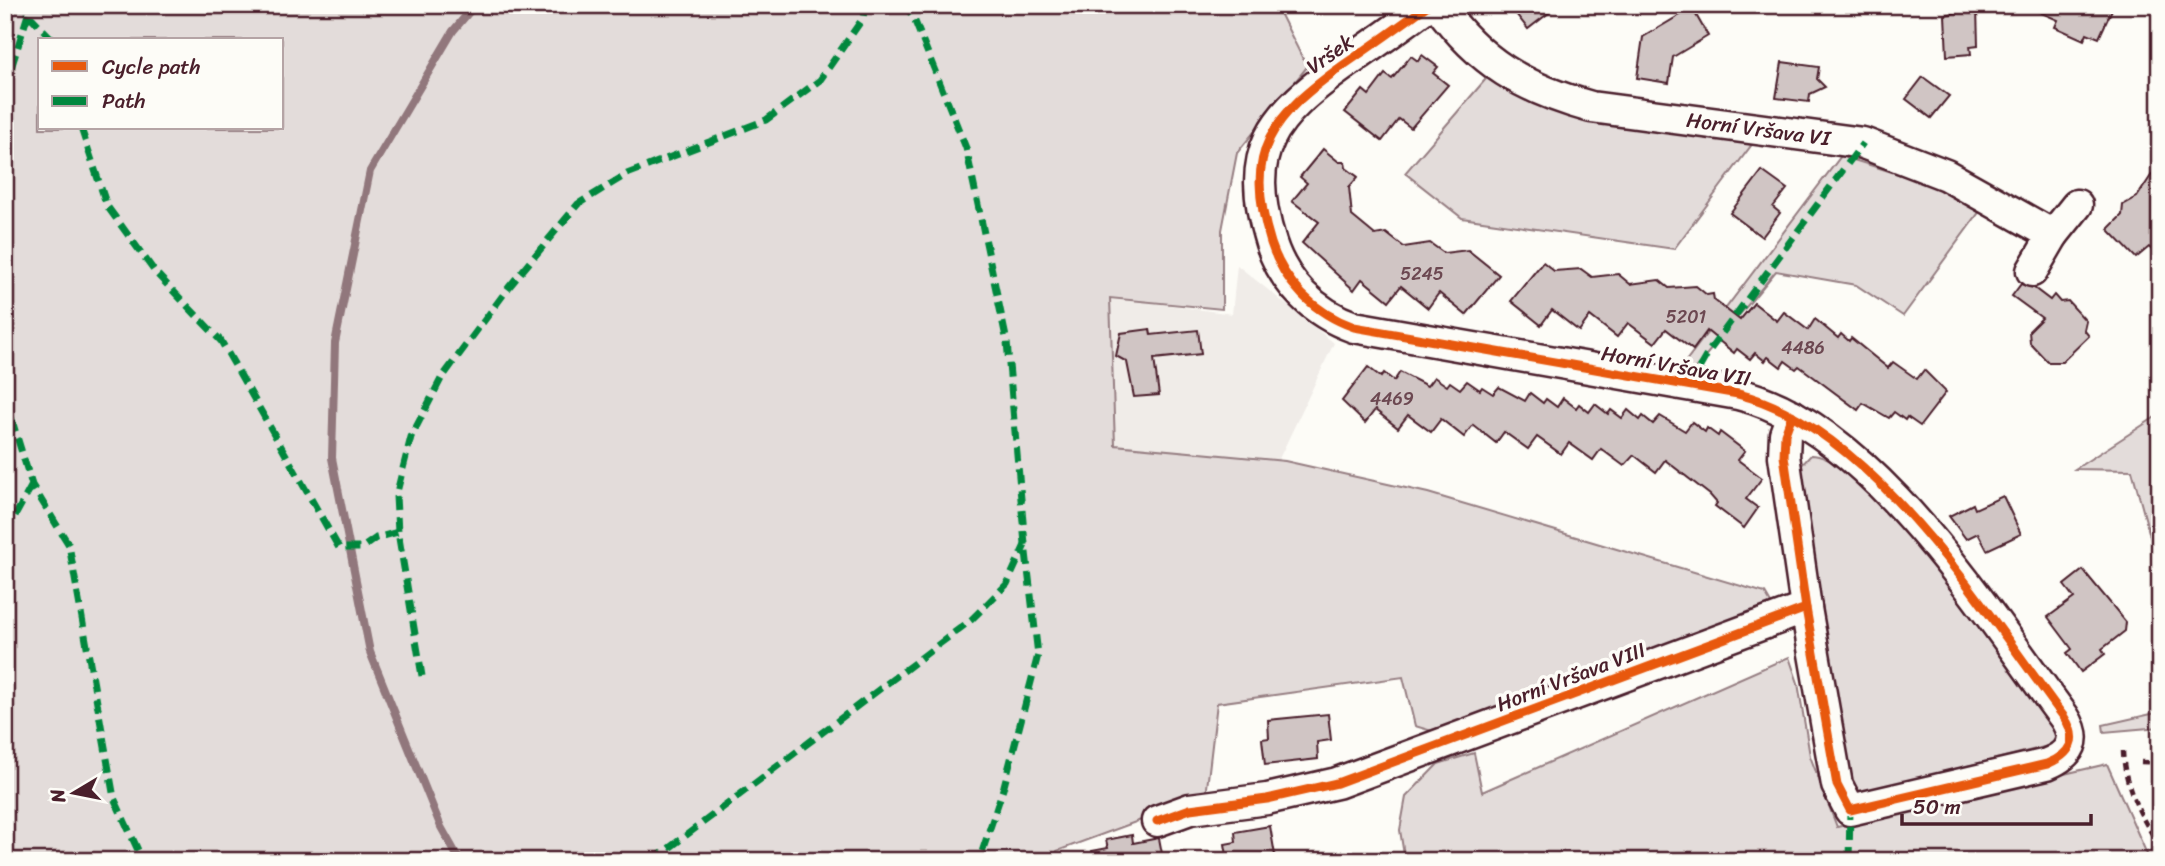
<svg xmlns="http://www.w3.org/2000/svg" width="2165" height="866" viewBox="0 0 2165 866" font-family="Sriracha,sans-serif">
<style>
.built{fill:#f0ece8}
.green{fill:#e3dcda;stroke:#967e82;stroke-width:2;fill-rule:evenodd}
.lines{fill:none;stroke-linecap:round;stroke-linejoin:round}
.stream{stroke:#91777b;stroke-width:8}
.building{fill:#d0c5c4;stroke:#4a1f2b;stroke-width:2}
.minor-casing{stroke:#4a1f2b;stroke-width:35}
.path{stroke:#4a1f2b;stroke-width:4.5;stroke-dasharray:7 5;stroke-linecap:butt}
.minor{stroke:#fdfcf7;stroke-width:30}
.quiet{stroke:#00873e;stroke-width:7;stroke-dasharray:14 7;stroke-linecap:butt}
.cycleway-casing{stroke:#fdfcf7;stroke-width:13}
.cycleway{stroke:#e8590c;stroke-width:9}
.labels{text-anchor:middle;stroke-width:7;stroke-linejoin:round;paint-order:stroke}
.number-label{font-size:18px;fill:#6c4851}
.street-label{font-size:21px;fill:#4a1f2b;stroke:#fdfcf7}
</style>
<rect width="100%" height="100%" fill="#fdfcf7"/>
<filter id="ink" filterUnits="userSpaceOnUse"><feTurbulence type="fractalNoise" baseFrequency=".0143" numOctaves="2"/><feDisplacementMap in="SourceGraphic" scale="14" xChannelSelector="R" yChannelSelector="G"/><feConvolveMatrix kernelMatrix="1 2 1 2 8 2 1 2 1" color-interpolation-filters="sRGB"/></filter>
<g filter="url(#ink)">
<polygon class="built" points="1237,265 1334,343 1278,461 1115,445 1110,297 1232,314"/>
<g class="green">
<path d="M 5,5 L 1276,5 L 1307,67 L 1237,153 L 1222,230 L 1222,309 L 1110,298 L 1115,445 L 1285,461 L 1428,493 L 1765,593 L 1786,629 L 1472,743 L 1415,726 L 1403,677 L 1217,703 L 1206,796 L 1057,851 L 1054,861 L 5,861 ZM 40,40 L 282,40 L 282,128 L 40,128 Z"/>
<polygon points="1491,73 1753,143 1674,249 1462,218 1405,173"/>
<polygon points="1841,156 1927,183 1980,211 1903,316 1856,285 1776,271 1693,371 1683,365"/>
<polygon points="2160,414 2160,573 2132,470 2075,469"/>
<path d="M 1811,455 C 1869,456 2006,660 2043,710 L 2057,732 L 2052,745 L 1863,792 L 1853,788 L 1846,775 L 1798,469 Z"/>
<polygon points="1789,657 1798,683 1810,756 1837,827 2107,764 2150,861 1405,861 1400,830 1406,797 1438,764 1474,753 1482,792"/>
<polygon points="2160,712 2160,727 2104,732 2103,725"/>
</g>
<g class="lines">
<polyline class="stream" points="460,861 441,827 370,652 332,458 335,343 370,171 453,31 475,5"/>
</g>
<g class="building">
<polygon points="1509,5 1559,5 1528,29"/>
<polygon points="2023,5 2114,5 2099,38 2087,33 2084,40 2055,27 2058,20"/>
<polygon points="1692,8 1708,36 1673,57 1669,83 1637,78 1643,37"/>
<polygon points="1977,8 1978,45 1970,46 1971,54 1947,56 1945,15"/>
<polygon points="1422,55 1438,67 1433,73 1448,85 1411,128 1399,119 1382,141 1345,112 1363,90 1369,95 1385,74 1392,79 1411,56 1418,61"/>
<polygon points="1782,62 1819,67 1817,79 1825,87 1810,94 1809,102 1776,98"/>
<polygon points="1923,77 1949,96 1931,118 1906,99"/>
<polygon points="1323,149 1339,162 1345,162 1346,168 1358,177 1349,187 1352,216 1375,235 1386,233 1404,247 1430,243 1444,253 1468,250 1499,275 1466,315 1439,293 1428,308 1401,286 1389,301 1362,279 1354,290 1302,243 1319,222 1292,201 1307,183 1300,177"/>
<polygon points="2160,162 2160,258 2149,247 2136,258 2108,229 2122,215 2123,205 2137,197"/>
<polygon points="1762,171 1787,189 1773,207 1780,213 1762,237 1730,213"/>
<polygon points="1543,262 1554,271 1581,269 1592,277 1618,274 1630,284 1659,280 1669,288 1696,286 1707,295 1713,294 1714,300 1740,320 1754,303 1777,321 1784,312 1808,330 1815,319 1838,338 1841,334 1849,341 1851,338 1888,368 1893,362 1917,379 1924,370 1946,392 1920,426 1907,417 1905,420 1894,412 1889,418 1863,403 1858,410 1799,366 1796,369 1785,361 1781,367 1768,357 1765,361 1755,353 1750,359 1737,349 1734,353 1707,331 1693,350 1666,329 1655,343 1628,323 1617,337 1590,316 1579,331 1552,310 1541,325 1511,301"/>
<polygon points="2021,284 2034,288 2050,300 2054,295 2060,302 2068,301 2086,321 2084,330 2089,336 2062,362 2048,362 2030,343 2029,331 2042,318 2012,296"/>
<polygon points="1150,329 1151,335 1198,330 1201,354 1154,359 1159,395 1134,397 1127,362 1116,356 1121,333"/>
<polygon points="1368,367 1381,377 1384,373 1394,381 1400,372 1427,386 1434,377 1447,386 1450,382 1460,389 1467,381 1480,390 1482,387 1493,394 1499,387 1525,401 1530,393 1543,403 1546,399 1557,407 1563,398 1576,408 1579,404 1589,412 1595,404 1608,414 1611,410 1622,418 1628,410 1640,420 1643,416 1653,424 1660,416 1685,431 1692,422 1705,432 1707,428 1718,436 1720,432 1745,451 1738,460 1762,478 1746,499 1758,508 1744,528 1715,506 1717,503 1710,495 1665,460 1656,472 1634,455 1624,466 1601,449 1593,460 1569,443 1561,454 1537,437 1528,449 1504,432 1496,443 1473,425 1464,437 1441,419 1431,432 1408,415 1398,428 1375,410 1365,423 1342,401"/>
<polygon points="2003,496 2021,534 1987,550 1978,533 1966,539 1949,516 1973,504 1975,509"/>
<polygon points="2083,570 2126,622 2125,631 2102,649 2105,654 2081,672 2067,653 2072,649 2048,617 2074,598 2064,585"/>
<polygon points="1328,714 1331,740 1317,742 1318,759 1265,765 1262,739 1269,738 1268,720"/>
<polygon points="1270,826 1276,861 1228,861 1225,844 1236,842 1235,832"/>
<polygon points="1132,835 1133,843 1159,838 1163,859 1093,861 1092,851 1108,848 1106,840"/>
</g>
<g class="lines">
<defs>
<g id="minor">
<path d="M 1428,5 C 1401,25 1373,45 1345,64 C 1272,116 1242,150 1271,243 C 1284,283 1314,313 1354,327 L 1738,394 C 1872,426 1985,612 2064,717 C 2079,740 2071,754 2047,764 L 1850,810 L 1837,785 L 1806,608"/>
<path id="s1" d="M 1438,5 C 1480,63 1523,88 1591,107 L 1863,143 L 1946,175 L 2053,235 L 2032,271"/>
<polyline points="2053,235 2077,205"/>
<polyline points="1157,821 1190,809 1267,799 1337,783 1806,608 1784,456 1785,434 1792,415"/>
</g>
</defs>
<use href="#minor" class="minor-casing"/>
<g class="path">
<path d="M 2123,751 C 2124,785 2141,819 2160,846"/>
<polyline points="2141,762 2160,763"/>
<polyline points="2153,837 2160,832"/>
</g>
<use href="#minor" class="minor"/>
<g class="quiet">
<polyline points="902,5 912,14 966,148 1007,342 1025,544 1038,655 1004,786 979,861"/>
<polyline points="27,18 32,18 53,40"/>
<polyline points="5,87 31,5"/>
<polyline points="81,128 107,206 155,272 221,341 339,548 362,548 376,538 398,532"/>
<polyline points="1689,386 1709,351 1863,143"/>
<polyline points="5,398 32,485 69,545 114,798 143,861"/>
<polyline points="5,534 32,485"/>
<polyline points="422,676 398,532 396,496 411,437 441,379 509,287 578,204 627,174 766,120 820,80 863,18 865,5"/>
<polyline points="652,861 971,620 1007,584 1025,545"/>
<polyline points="1849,861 1850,810"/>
</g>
<defs>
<g id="cycleway">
<path d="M 1428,5 C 1401,25 1373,45 1345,64 C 1272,116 1242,150 1271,243 C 1284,283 1314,313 1354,327 L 1738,394 C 1872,426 1985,612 2064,717 C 2079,740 2071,754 2047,764 L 1850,810 L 1837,785 L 1806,608"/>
<polyline points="1157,821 1190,809 1267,799 1337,783 1806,608 1784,456 1785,434 1792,415"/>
</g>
</defs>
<use href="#cycleway" class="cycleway-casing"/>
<use href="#cycleway" class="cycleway"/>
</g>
</g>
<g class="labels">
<g class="number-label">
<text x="1422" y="280">5245</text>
<text x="1686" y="323">5201</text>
<text x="1803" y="354">4486</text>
<text x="1392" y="405">4469</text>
</g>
<g class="street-label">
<text transform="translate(1330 54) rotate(-35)" y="7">Vršek</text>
<text dy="7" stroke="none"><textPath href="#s1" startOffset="357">Horní Vršava VI</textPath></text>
<text transform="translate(1676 366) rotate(10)" y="7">Horní Vršava VII</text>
<text transform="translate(1571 677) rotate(-21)" y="7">Horní Vršava VIII</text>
</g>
</g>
<rect width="2165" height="866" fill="none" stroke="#fdfcf7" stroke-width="28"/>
<rect x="14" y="14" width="2137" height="838" fill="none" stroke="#4a1f2b" stroke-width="2.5" filter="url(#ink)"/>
<rect x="38" y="38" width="245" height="91" fill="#fdfcf7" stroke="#b5a4a5" stroke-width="2"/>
<rect x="52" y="61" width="35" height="10" fill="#e8590c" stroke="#b5a4a5" stroke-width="2"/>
<text x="102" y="74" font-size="21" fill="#4a1f2b">Cycle path</text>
<rect x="52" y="96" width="35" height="10" fill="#00873e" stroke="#b5a4a5" stroke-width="2"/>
<text x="102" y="108" font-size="21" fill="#4a1f2b">Path</text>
<g transform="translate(74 793) rotate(260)" stroke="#fdfcf7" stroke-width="5" paint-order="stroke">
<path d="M0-5L12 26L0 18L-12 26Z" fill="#4a1f2b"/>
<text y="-10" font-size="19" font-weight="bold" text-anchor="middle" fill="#4a1f2b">N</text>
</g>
<path d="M1902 814v10h189v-10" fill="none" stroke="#4a1f2b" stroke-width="3.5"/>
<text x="1913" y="814" font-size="21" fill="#4a1f2b" stroke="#fdfcf7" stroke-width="5" paint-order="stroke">50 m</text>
</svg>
